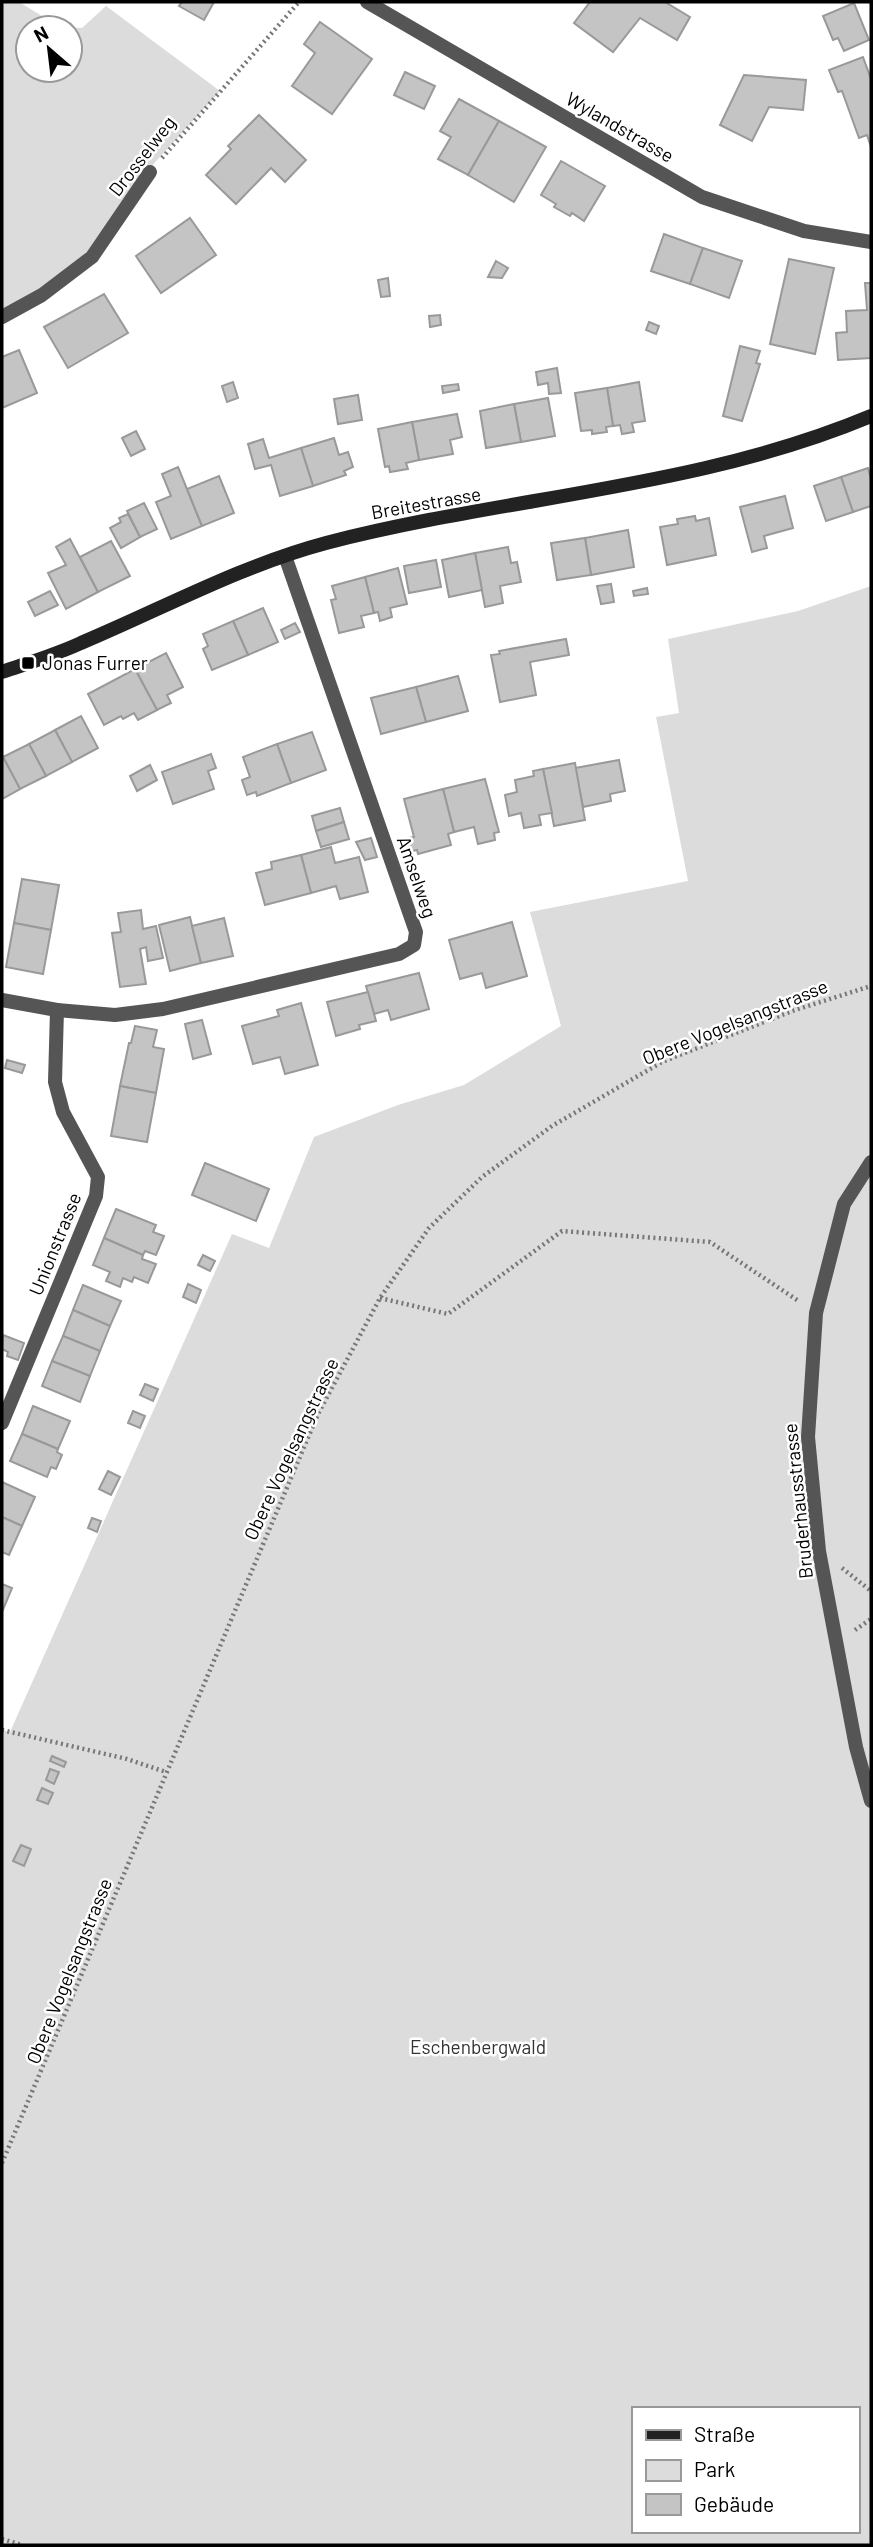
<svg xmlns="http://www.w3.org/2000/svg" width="873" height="2547" viewBox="0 0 873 2547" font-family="Barlow,sans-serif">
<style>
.green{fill:#dcdcdc;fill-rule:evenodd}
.building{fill:#c4c4c4;stroke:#999;stroke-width:2}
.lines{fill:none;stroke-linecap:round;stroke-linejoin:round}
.path{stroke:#777;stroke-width:4.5;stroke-dasharray:2 3.5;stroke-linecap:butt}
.minor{stroke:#555;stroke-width:14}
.secondary{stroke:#222;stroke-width:14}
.poi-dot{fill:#000;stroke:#fff;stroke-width:2.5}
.labels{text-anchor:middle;stroke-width:5;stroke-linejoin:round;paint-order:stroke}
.street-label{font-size:19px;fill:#000;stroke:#fff}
.poi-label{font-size:19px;fill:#000;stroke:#fff;text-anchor:start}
.park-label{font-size:19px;fill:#333;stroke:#fff}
</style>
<rect width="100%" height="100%" fill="#fff"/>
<g class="green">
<path d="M 2,2 L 19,2 L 60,27 L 82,28 L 106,6 L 220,91 L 149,169 L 92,257 L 2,317 ZM 28,28 L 70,28 L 70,70 L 28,70 Z"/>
<path d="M 871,586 L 871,2545 L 2,2545 L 2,1730 L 10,1732 L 232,1234 L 269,1248 L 314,1137 L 398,1105 L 464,1085 L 561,1026 L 530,912 L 688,881 L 656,717 L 679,713 L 668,639 L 798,611 ZM 633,2409 L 857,2409 L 857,2531 L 633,2531 Z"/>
</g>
<g class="building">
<polygon points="182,2 214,2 204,20 179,6"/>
<polygon points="590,2 665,2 690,17 677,40 640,18 613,52 574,23"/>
<polygon points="854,3 869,40 844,51 838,38 833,40 823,16"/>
<polygon points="320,22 372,59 332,114 292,86 315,53 304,44"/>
<polygon points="863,57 871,79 871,147 867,135 859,138 842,91 838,92 829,70"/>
<polygon points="405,72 435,86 424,109 394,95"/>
<polygon points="744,75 806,80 803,110 769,107 752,141 720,125"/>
<polygon points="459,99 499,121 468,175 438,159 451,137 440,131"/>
<polygon points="259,115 306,160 285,182 271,168 236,204 206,175 231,149 228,146"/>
<polygon points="499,121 546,147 514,202 468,175"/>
<polygon points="561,161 605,186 584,221 572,213 570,216 554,207 556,204 541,195"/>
<polygon points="190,218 216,255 161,293 136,256"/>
<polygon points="664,234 703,248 690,284 651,271"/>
<polygon points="703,248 742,261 729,298 690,284"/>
<polygon points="789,259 834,268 815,354 770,344"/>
<polygon points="496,261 508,268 502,278 488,277"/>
<polygon points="388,278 390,296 381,297 378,280"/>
<polygon points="865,283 871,283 871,358 838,360 836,333 847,332 846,311 867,310"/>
<polygon points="104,294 128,333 68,368 44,327"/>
<polygon points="440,315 441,325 430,327 429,316"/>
<polygon points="649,322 659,326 656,334 646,330"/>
<polygon points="740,346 760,351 756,363 760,364 742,421 723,416"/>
<polygon points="19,350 37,393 2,408 2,357"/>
<polygon points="557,368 561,393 549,394 548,383 538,385 536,372"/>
<polygon points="233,382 238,398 227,402 222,386"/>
<polygon points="639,382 645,421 632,423 634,432 622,434 620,425 613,426 607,388"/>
<polygon points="458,384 459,390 443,393 442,386"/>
<polygon points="607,388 613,426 606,427 607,432 592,434 592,430 581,431 575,393"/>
<polygon points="358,395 362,420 338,424 334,399"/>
<polygon points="548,398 555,436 521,442 514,404"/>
<polygon points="514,404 521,442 486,448 480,411"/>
<polygon points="457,414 462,437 450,440 453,454 419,460 412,422"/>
<polygon points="412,422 419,460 406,463 408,469 390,472 389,466 385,467 378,429"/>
<polygon points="136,431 145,449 131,456 122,438"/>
<polygon points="334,438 339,455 348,452 353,467 344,471 346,475 313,486 301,448"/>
<polygon points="263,439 269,458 301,448 313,486 280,496 271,465 255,469 248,444"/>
<polygon points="178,467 202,526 171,539 156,502 171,496 162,474"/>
<polygon points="868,468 871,479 871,506 853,512 841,477"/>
<polygon points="219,476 234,513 202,526 187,489"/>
<polygon points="841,477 853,512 826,521 814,486"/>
<polygon points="785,496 793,528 764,536 767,548 752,552 740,507"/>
<polygon points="144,503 157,529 140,537 127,511"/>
<polygon points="128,514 140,537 121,548 110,528 121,522 119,518"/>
<polygon points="695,516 696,521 709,518 716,555 667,565 660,527 678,524 677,519"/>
<polygon points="628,530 634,567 591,575 585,538"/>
<polygon points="585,538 591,575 557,580 551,543"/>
<polygon points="70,539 98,592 66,609 48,573 66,565 56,547"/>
<polygon points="111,541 130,576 98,592 80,557"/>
<polygon points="508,547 511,563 517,562 521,582 500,586 503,603 485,607 475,553"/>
<polygon points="475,553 482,590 449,597 442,560"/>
<polygon points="436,560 441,587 409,593 404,566"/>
<polygon points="398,568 407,604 390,608 392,617 380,621 378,612 374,613 365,577"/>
<polygon points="365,577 374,613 361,616 364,627 339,633 331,600 336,599 332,586"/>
<polygon points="611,584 614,602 601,604 597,586"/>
<polygon points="647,588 648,594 634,596 633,591"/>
<polygon points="50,591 58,605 35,616 28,602"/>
<polygon points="263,608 278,642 248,655 233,621"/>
<polygon points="233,621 248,655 212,670 203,649 208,646 203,634"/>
<polygon points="295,623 300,632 285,639 281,630"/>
<polygon points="566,639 569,655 530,662 536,695 500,702 491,655 500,654 499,651"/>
<polygon points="166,653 183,687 167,695 171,703 157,710 135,669"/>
<polygon points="135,669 157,710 138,720 134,713 123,719 121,716 104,725 88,694"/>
<polygon points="458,676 468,711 426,722 416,687"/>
<polygon points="416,687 426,722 381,734 371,698"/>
<polygon points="81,716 98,748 72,762 55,730"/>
<polygon points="55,730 72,762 46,776 29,744"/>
<polygon points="312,732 326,770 291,783 277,744"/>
<polygon points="29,744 46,776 20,789 3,757"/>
<polygon points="277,744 291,783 257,796 256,792 247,795 242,780 250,777 243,757"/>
<polygon points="211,754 216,768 208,771 214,789 173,804 162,772"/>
<polygon points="2,755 20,789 2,799"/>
<polygon points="619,760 625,791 610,794 611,801 583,807 575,768"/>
<polygon points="575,763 585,820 554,826 543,769"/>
<polygon points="150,765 157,780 137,791 130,776"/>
<polygon points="543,769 552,813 539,815 541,825 524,828 521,813 509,816 505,795 517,792 515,780 534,776 533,771"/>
<polygon points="485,779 499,832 494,833 495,840 478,844 474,827 454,832 443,789"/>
<polygon points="443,789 454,832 448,834 451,845 418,854 417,850 403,853 399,840 414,837 404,799"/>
<polygon points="340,808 344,822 316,831 312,816"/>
<polygon points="344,822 349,839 321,847 316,831"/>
<polygon points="371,838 377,857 365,860 356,842"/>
<polygon points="331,847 335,863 359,857 368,892 340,899 336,886 311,893 301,855"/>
<polygon points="301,855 311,893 265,905 256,873 272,869 271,862"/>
<polygon points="22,879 59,885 51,930 14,923"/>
<polygon points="141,910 143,929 156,926 163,958 148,961 146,947 140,949 146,984 120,987 112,933 121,932 118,913"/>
<polygon points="190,917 201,963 170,971 159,925"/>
<polygon points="224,918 233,956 201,963 192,926"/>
<polygon points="512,922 527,976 486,988 482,973 460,979 449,940"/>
<polygon points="14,923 51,930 43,974 6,967"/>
<polygon points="419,973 429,1009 391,1020 388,1010 374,1014 366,986"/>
<polygon points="368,992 376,1021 359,1025 360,1029 336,1036 327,1002"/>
<polygon points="301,1003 318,1065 285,1074 280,1057 253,1064 242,1026 279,1016 277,1010"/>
<polygon points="202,1020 211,1054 193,1059 185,1024"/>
<polygon points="135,1026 157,1030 153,1047 164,1049 156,1093 120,1086 129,1043 131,1043"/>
<polygon points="7,1060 25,1065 22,1073 5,1068"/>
<polygon points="120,1086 156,1093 147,1142 111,1136"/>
<polygon points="205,1163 269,1189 256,1221 192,1195"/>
<polygon points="116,1209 156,1225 153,1232 164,1236 156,1255 145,1251 143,1255 104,1238"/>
<polygon points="104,1238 143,1255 142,1259 156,1264 148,1283 134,1277 132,1282 123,1278 120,1287 106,1281 110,1272 93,1265"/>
<polygon points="203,1255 215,1261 210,1271 198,1265"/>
<polygon points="188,1284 201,1290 196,1303 183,1297"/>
<polygon points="83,1285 121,1301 110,1326 73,1310"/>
<polygon points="73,1310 110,1326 100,1351 63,1336"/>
<polygon points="3,1335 24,1343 18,1360 7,1356 8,1352 2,1349"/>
<polygon points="63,1336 100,1351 90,1376 52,1361"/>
<polygon points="52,1361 90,1376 80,1402 42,1386"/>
<polygon points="145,1384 158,1389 153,1401 140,1395"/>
<polygon points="33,1406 70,1421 58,1449 22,1434"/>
<polygon points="133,1411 145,1416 140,1428 128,1423"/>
<polygon points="22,1434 58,1449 57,1452 62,1455 56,1469 51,1467 47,1477 10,1461"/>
<polygon points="108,1471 120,1477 111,1495 99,1489"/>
<polygon points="2,1482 35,1497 22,1526 2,1517"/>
<polygon points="2,1517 22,1526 9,1555 2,1552"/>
<polygon points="92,1518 101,1521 97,1532 88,1528"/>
<polygon points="2,1584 12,1588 2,1612"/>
<polygon points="52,1756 66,1762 64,1767 50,1761"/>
<polygon points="50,1769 59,1772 54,1784 46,1780"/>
<polygon points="42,1788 53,1793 48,1804 37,1800"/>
<polygon points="21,1845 31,1849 24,1866 13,1861"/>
</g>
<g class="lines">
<g class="path">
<polyline points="162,158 299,2"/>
<polyline points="380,1298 448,1314 562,1231 710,1242 800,1302"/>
<polyline points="842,1568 871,1591"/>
<polyline points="855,1630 871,1619"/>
<polyline points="2,1730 127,1759 166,1772"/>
<polyline points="2,2163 318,1414 380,1298 429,1228 482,1177 552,1126 662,1062 792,1011 871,986"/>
<polyline points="2,2539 22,2545"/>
</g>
<g class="minor">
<polyline points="367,2 702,197 804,231 871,242"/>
<polyline points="2,317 42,295 92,257 150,172"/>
<polyline points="2,1000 57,1010 55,1082 63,1112 98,1177 96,1196 2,1423"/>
<polyline points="57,1010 115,1015 163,1009 399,954 414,945 416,932 285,556"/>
<polyline points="871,1162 844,1204 816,1313 808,1437 819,1551 856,1747 871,1801"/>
</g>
<path class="secondary" d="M 2,672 C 28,663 55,655 81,643 C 162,609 240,566 326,543 C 507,496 697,489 871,416"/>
</g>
<rect class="poi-dot" x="21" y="656" width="14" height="14" rx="3.5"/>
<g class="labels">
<g class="street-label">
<text transform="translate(620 127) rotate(30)" y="7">Wylandstrasse</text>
<text transform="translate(142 156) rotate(-52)" y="7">Drosselweg</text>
<text transform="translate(426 503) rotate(-10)" y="7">Breitestrasse</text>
<text transform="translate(417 877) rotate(71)" y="7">Amselweg</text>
<text transform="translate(735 1022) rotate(-22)" y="7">Obere Vogelsangstrasse</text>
<text transform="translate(55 1244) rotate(-68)" y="7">Unionstrasse</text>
<text transform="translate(291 1449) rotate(-65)" y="7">Obere Vogelsangstrasse</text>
<text transform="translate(798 1501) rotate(-96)" y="7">Bruderhausstrasse</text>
<text transform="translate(69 1971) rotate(-68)" y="7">Obere Vogelsangstrasse</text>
</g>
<g class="poi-label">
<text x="42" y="670">Jonas Furrer</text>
</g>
<g class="park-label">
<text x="478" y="2054">Eschenbergwald</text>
</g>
</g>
<rect width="873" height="2547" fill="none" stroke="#000000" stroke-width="7"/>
<rect x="632" y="2407" width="228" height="126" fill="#ffffff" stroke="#999999" stroke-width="2"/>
<rect x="646" y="2430" width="35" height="10" fill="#222222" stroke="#999999" stroke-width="2"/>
<text x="694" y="2442" font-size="21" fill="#000000">Straße</text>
<rect x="646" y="2460" width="35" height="21" fill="#dcdcdc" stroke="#999999" stroke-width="2"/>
<text x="694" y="2477" font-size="21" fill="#000000">Park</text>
<rect x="646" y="2494" width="35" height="21" fill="#c4c4c4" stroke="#999999" stroke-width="2"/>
<text x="694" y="2512" font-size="21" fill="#000000">Gebäude</text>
<g transform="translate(49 49) rotate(332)"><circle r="33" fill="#ffffff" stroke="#999999" stroke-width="2"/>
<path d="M0-5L12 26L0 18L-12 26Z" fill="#000000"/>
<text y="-10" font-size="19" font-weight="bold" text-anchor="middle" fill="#000000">N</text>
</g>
</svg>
